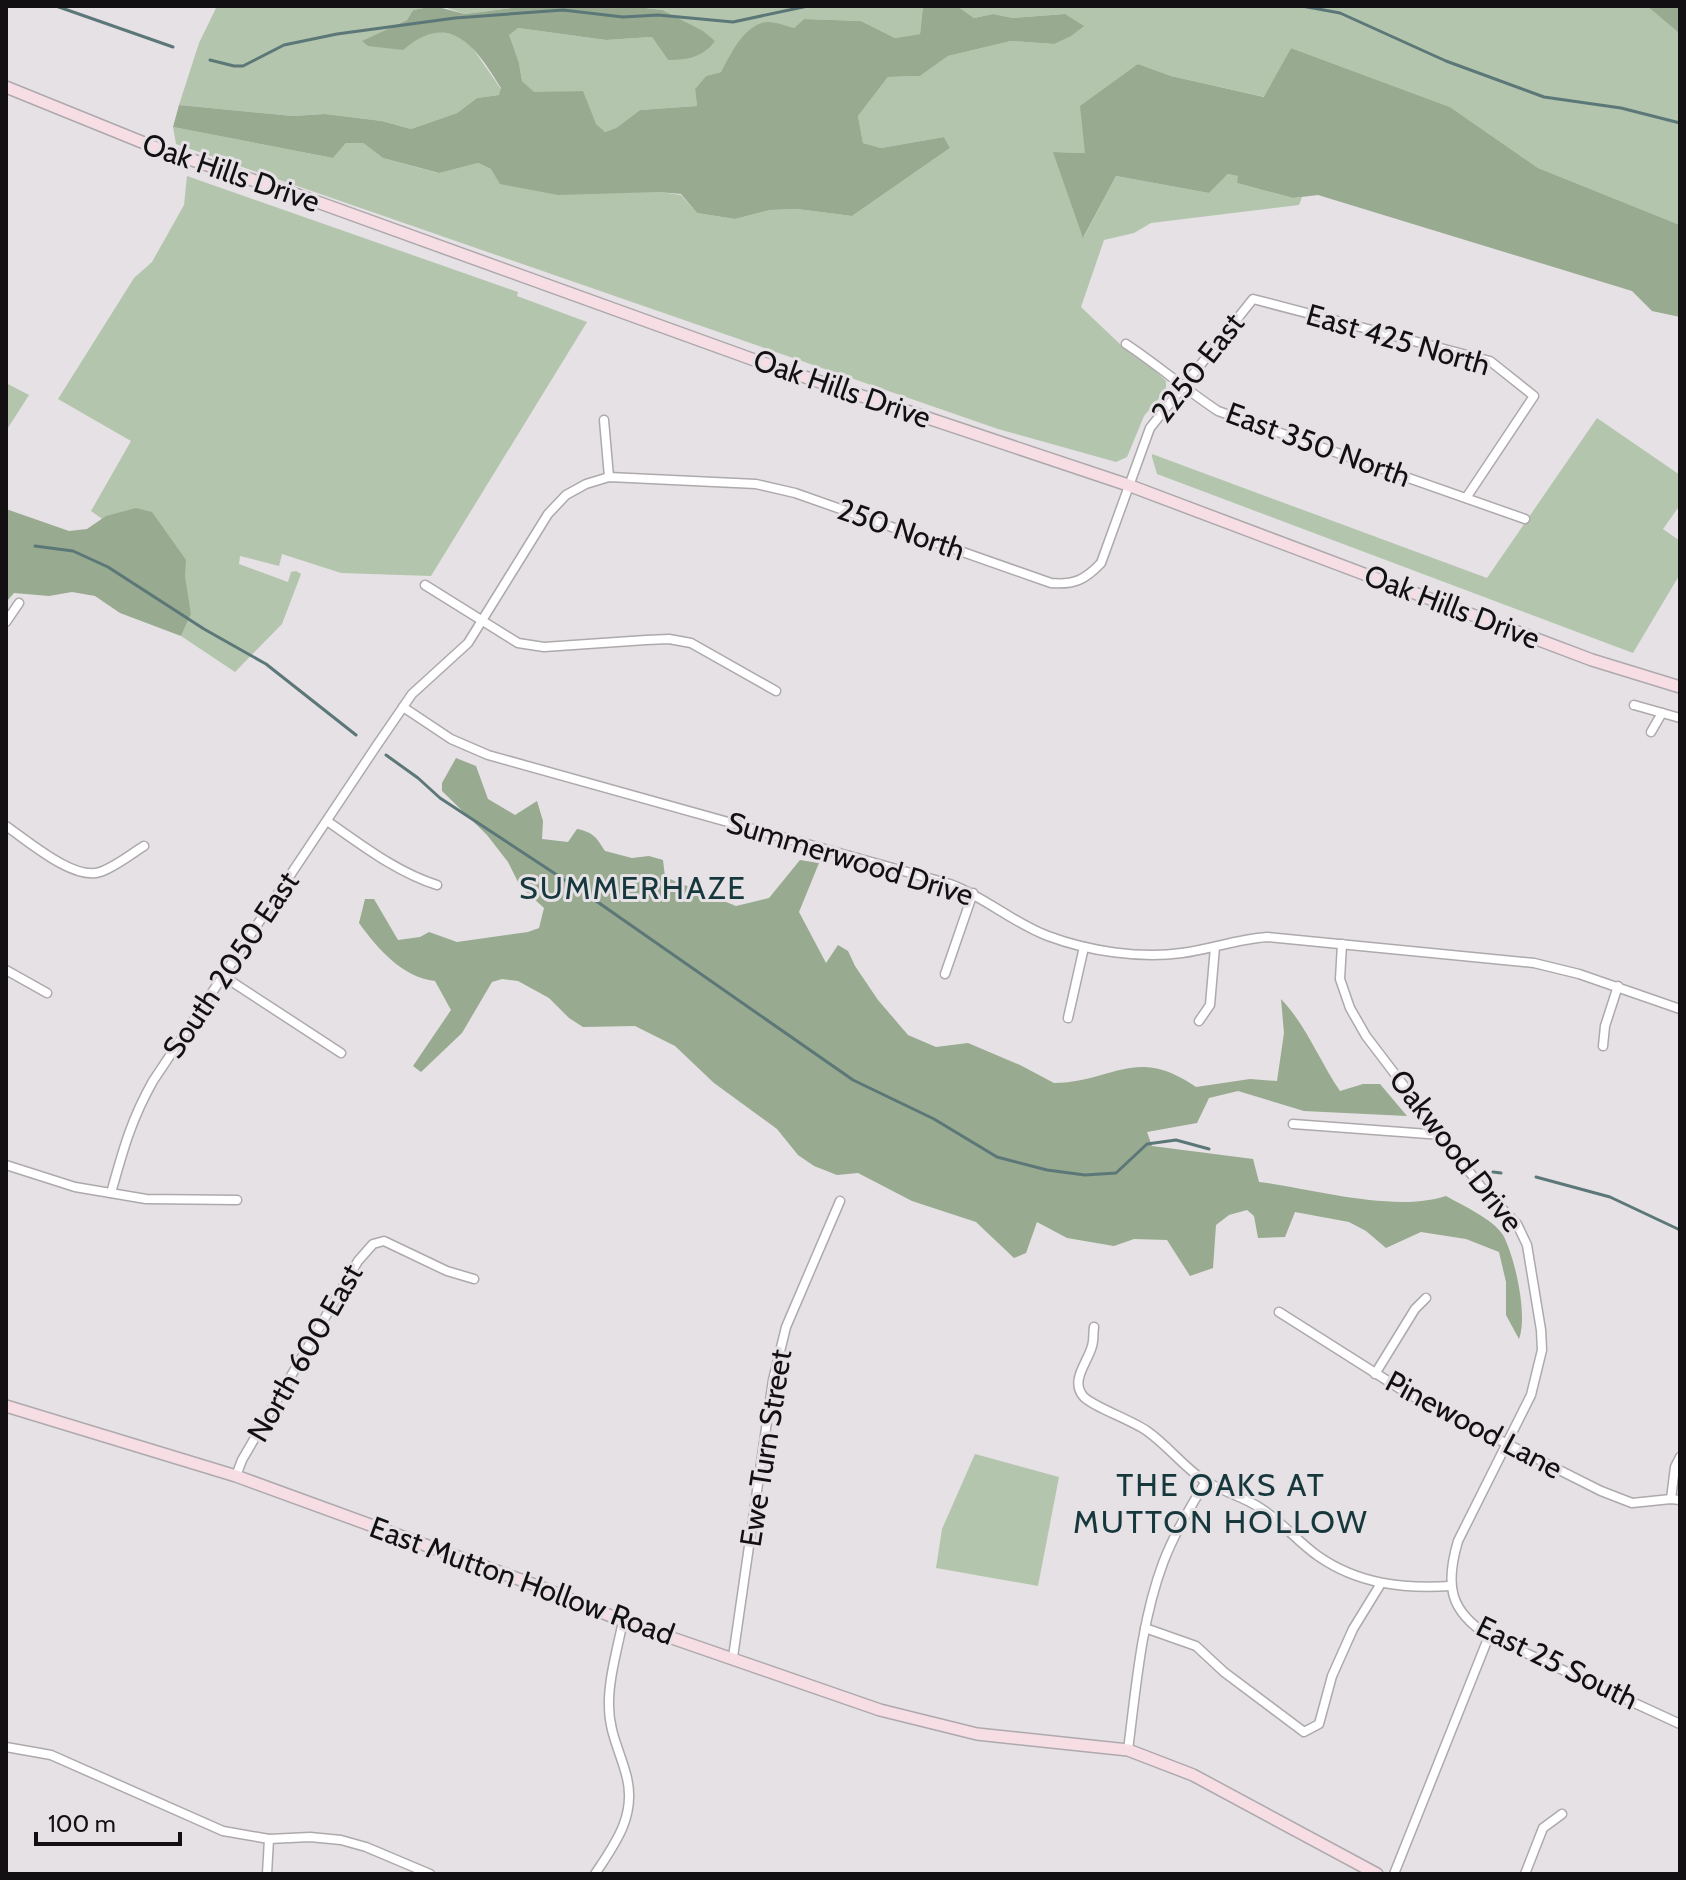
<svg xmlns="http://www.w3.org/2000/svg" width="1686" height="1880" viewBox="0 0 1686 1880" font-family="Cabin,sans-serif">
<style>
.green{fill:#b4c5ad}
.forest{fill:#98aa8f}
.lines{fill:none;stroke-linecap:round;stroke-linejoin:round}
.stream{stroke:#5c7778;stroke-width:3}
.street-casing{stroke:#ada9ad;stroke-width:11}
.secondary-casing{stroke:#ada9ad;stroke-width:14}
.street{stroke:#fff;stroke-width:8}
.secondary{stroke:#f6dee4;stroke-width:11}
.labels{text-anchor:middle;stroke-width:6;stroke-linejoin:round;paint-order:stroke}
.street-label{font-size:30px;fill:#121012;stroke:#e5e1e5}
.neighbourhood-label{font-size:32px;letter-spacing:2px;fill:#16383c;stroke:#e5e1e5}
</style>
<rect width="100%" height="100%" fill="#e5e1e5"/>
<g class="green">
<polygon points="217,6 434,6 413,10 407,20 363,41 417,38 438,31 458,36 469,43 501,89 499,95 477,98 457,113 411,129 382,121 325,114 293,116 179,105 199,43"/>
<polygon points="441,6 527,6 465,14"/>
<polygon points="629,6 923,6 920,34 895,38 861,21 804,19 794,28 731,53 721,72 706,76 695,89 697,106 640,110 616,128 605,132 596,125 582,91 534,93 522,81 519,63 508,35 518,28 606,40 652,37 668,60 662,10"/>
<polygon points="957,6 1647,6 1680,34 1680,225 1538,168 1450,107 1291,48 1265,97 1171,76 1138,64 1085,153 1054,152 1084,237 1116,176 1209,193 1228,174 1239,176 1237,183 1293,198 1302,197 1299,205 1151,223 1134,233 1104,240 1081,307 1122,346 1142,359 1166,381 1166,390 1144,416 1127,457 1116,462 998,429 176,144 173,127 333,158 347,142 363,143 383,158 438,173 478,163 491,169 681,195 697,213 735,219 770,210 797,209 852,216 950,148 944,137 881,148 863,143 858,116 888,77 920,76 948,56 1011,41 1054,44 1065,14 1013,18 993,14 974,18"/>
<polygon points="187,176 518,292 517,296 587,322 431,576 341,573 282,554 279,566 240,556 239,564 288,582 291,572 296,571 301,574 282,624 235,672 181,636 191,614 184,577 91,511 131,441 58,399 134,278 152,262 184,205"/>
<polygon points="6,383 29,395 6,431"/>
<polygon points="1597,418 1680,475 1680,505 1663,529 1680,541 1680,574 1633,653 1157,474 1152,457 1152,454 1487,578"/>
<polygon points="975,1454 1059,1477 1038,1586 936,1568 942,1529"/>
</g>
<g class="forest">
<path d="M 434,6 L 465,14 L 527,6 L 629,6 L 662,10 L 703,31 L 715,41 C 703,57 688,60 668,60 L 652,37 L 606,40 L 518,28 L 509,35 L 519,63 L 522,81 L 534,92 L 583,91 L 596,124 L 605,132 L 616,128 L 640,110 L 697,106 L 695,89 L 706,76 L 721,72 C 730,55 745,23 768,22 C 776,22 786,26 794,28 L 804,19 L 861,21 L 895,38 L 920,34 L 923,6 L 957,6 L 974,18 L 993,14 L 1013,18 L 1065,14 L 1084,26 L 1071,36 L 1054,44 L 1011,41 L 948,56 L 920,76 L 888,77 L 858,116 L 863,143 L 881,148 L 944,137 L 950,148 L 852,216 L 797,209 L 770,210 L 735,219 L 697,213 L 681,194 L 658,192 L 558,195 L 500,184 L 491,169 L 478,163 L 439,173 L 383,158 L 363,143 L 346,143 L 333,158 L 173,127 L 179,105 L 293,116 L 325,114 L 382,121 L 411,129 L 457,113 L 477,98 L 499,95 L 501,88 C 476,47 450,9 403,50 L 368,46 L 362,41 L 407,20 L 413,10 Z"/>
<polygon points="1647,6 1680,6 1680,34"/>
<polygon points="1291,48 1450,107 1538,168 1680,225 1680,317 1652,311 1632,291 1318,195 1293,198 1237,183 1238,176 1228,174 1209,193 1116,176 1083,238 1053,152 1085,153 1080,106 1138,64 1171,76 1264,97"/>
<polygon points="136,508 152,512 186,560 185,577 191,614 181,636 120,613 95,596 72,592 49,596 14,593 6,602 6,509 69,531 87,529 106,516"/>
<path d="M 456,758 L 476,766 L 488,799 L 515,815 L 537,801 L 543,821 L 542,839 L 568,842 L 577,829 C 593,832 597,838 605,851 L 632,858 L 649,856 L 663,860 L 665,877 L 736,906 L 769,898 L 800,860 L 819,863 L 799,912 L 826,963 L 838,945 L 848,951 L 855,966 L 878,1000 L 908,1035 L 936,1047 L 968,1043 L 1020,1065 L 1054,1083 C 1114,1082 1135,1045 1196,1087 L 1250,1079 L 1277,1081 L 1284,1033 L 1281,999 C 1306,1025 1319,1060 1340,1091 L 1363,1084 L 1380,1084 L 1407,1116 L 1304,1111 L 1238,1091 L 1209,1098 L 1197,1123 L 1147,1132 L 1152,1146 L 1253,1159 L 1259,1182 C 1314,1189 1394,1213 1446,1196 C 1462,1205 1494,1220 1503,1235 C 1515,1257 1528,1316 1519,1339 L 1506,1315 L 1506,1282 L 1499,1252 L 1466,1239 L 1421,1232 L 1386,1248 L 1366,1231 L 1349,1222 L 1295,1212 L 1285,1237 L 1258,1238 L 1254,1216 L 1247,1210 L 1229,1215 L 1216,1225 L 1213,1268 L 1190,1276 L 1167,1240 L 1134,1239 L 1114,1246 L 1067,1238 L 1037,1222 L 1026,1253 L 1014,1258 L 976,1222 L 912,1201 L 858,1173 L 837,1175 L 814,1166 L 798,1155 L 777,1129 L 714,1083 L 675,1046 L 635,1026 L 583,1027 L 569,1018 L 549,998 L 518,981 L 502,979 L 492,982 L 462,1033 L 421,1072 L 413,1066 L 451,1010 L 435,981 C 402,977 378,949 359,923 L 365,899 L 374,899 L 398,940 L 420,937 L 429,932 L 457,942 L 528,932 L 539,928 L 544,908 L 520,886 L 508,862 L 487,835 L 442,791 L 442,783 Z"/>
</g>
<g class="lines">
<g class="stream">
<polyline points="56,6 173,47"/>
<polyline points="1302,6 1340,13 1446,61 1544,97 1621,108 1680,123"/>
<polyline points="210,60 234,66 243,66 284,45 337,34 455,18 563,10 623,17 658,15 733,22 808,6"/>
<polyline points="35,546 73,551 108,567 204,629 266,664 356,735"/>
<polyline points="386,755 418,778 440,798 589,896 853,1080 934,1119 997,1157 1047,1170 1085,1175 1116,1173 1147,1144 1176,1140 1209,1149"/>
<polyline points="1493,1172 1501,1173"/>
<polyline points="1536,1177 1610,1197 1680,1230"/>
</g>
<defs>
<g id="street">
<path d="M 1126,344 C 1158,365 1186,390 1218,411 L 1525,519"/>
<polyline points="604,420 609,477"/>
<polyline points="425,585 518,643 544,647 646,640 669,639 691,643 776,691"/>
<polyline points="6,622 19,603"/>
<polyline points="1634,705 1680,718"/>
<path d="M 403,707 L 451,739 L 488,755 L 950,884 C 985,897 1013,923 1048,936 C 1088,951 1140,959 1182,953 C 1211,949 1238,939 1267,937 L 1534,963 L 1579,974 L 1680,1009"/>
<polyline points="1651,732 1662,713"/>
<path d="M 327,821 C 362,845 396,872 437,885"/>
<path d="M 6,826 C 28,841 74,881 100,872 C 115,867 131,854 144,846"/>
<path d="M 1342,944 L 1340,979 L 1350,1008 L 1366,1036 L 1481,1187 L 1517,1224 L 1527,1245 L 1541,1330 L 1542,1350 L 1531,1395 L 1458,1541 C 1445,1585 1449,1611 1489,1636 L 1680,1724"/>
<polyline points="6,970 47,993"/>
<polyline points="945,974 973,893"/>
<polyline points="223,976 341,1053"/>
<polyline points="1068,1018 1084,947"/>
<polyline points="1199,1021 1210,1005 1215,947"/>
<polyline points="1603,1046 1605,1026 1618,986"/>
<polyline points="1293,1124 1442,1135"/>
<polyline points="6,1165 75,1187 146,1199 237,1200"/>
<path d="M 111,1193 C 123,1150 131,1120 153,1081 L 375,748 L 412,694 L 468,643 L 548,514 L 566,495 L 586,484 L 609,477 L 756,484 L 795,493 L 1051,583 C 1074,585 1085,580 1101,563 L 1150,428 L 1253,299 L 1490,361 L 1534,396 L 1466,498"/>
<polyline points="1279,1312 1410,1395 1601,1491 1632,1503 1671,1499 1680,1500"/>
<path d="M 1094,1327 C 1093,1333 1094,1340 1092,1346 C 1088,1362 1070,1380 1083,1396 C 1091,1406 1132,1420 1147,1431 C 1167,1445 1182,1465 1202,1479 C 1220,1491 1243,1496 1262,1509 C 1282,1522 1298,1542 1318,1556 C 1358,1584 1403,1589 1451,1586"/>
<polyline points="1375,1374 1415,1309 1426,1298"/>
<polyline points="236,1476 242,1460 358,1261 373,1244 384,1241 447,1271 474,1279"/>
<polyline points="1671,1499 1675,1467 1680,1457"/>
<polyline points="1145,1628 1196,1646 1224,1672 1304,1732 1319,1724 1332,1676 1353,1629 1380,1585"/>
<polyline points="733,1657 773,1380 786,1327 840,1201"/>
<polyline points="6,1747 51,1755 223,1831 269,1839 310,1837 341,1840 366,1847 430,1874"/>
<path d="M 1128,1750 C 1136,1688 1141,1622 1163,1563 C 1174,1534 1190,1508 1206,1481"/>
<polyline points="267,1874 269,1839"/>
<path d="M 595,1874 C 615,1844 636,1816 627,1778 C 621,1753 609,1733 609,1706 C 608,1681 618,1646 623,1621"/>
<polyline points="1394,1874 1489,1636"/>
<polyline points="1525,1874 1543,1828 1562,1814"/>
</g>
<g id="secondary">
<polyline points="6,87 159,149 298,195 760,362 1128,485 1592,660 1680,687"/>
<polyline points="6,1406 236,1476 543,1588 623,1621 880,1710 977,1734 1128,1750 1193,1775 1377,1874"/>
</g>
</defs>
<use href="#street" class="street-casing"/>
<use href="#secondary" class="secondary-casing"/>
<use href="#street" class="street"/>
<use href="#secondary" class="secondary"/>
</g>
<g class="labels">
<g class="street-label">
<text transform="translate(231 173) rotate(19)" y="10">Oak Hills Drive</text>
<text transform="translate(1398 340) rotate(16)" y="10">East 425 North</text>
<text transform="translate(1198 368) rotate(-52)" y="10">2250 East</text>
<text transform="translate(842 389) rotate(19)" y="10">Oak Hills Drive</text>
<text transform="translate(1318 445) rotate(20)" y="10">East 350 North</text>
<text transform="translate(901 530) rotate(19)" y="10">250 North</text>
<text transform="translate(1452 607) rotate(21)" y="10">Oak Hills Drive</text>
<text transform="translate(850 859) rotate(17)" y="10">Summerwood Drive</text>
<text transform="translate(231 965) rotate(-56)" y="10">South 2050 East</text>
<text transform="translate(1456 1151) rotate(52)" y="10">Oakwood Drive</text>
<text transform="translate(305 1353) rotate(-60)" y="10">North 600 East</text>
<text transform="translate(1474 1425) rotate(28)" y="10">Pinewood Lane</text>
<text transform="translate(766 1448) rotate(-81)" y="10">Ewe Turn Street</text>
<text transform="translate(522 1581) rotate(20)" y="10">East Mutton Hollow Road</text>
<text transform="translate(1557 1663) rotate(26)" y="10">East 25 South</text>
</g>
<g class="neighbourhood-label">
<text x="633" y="899">SUMMERHAZE</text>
<text x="1221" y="1496">THE OAKS AT<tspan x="1221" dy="37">MUTTON HOLLOW</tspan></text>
</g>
</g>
<rect width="1686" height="1880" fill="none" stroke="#121012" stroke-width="16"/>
<path d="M36 1832v12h144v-12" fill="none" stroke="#121012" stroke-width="4"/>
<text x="48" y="1832" font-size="24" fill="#121012" stroke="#e5e1e5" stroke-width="6" paint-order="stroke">100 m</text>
</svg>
